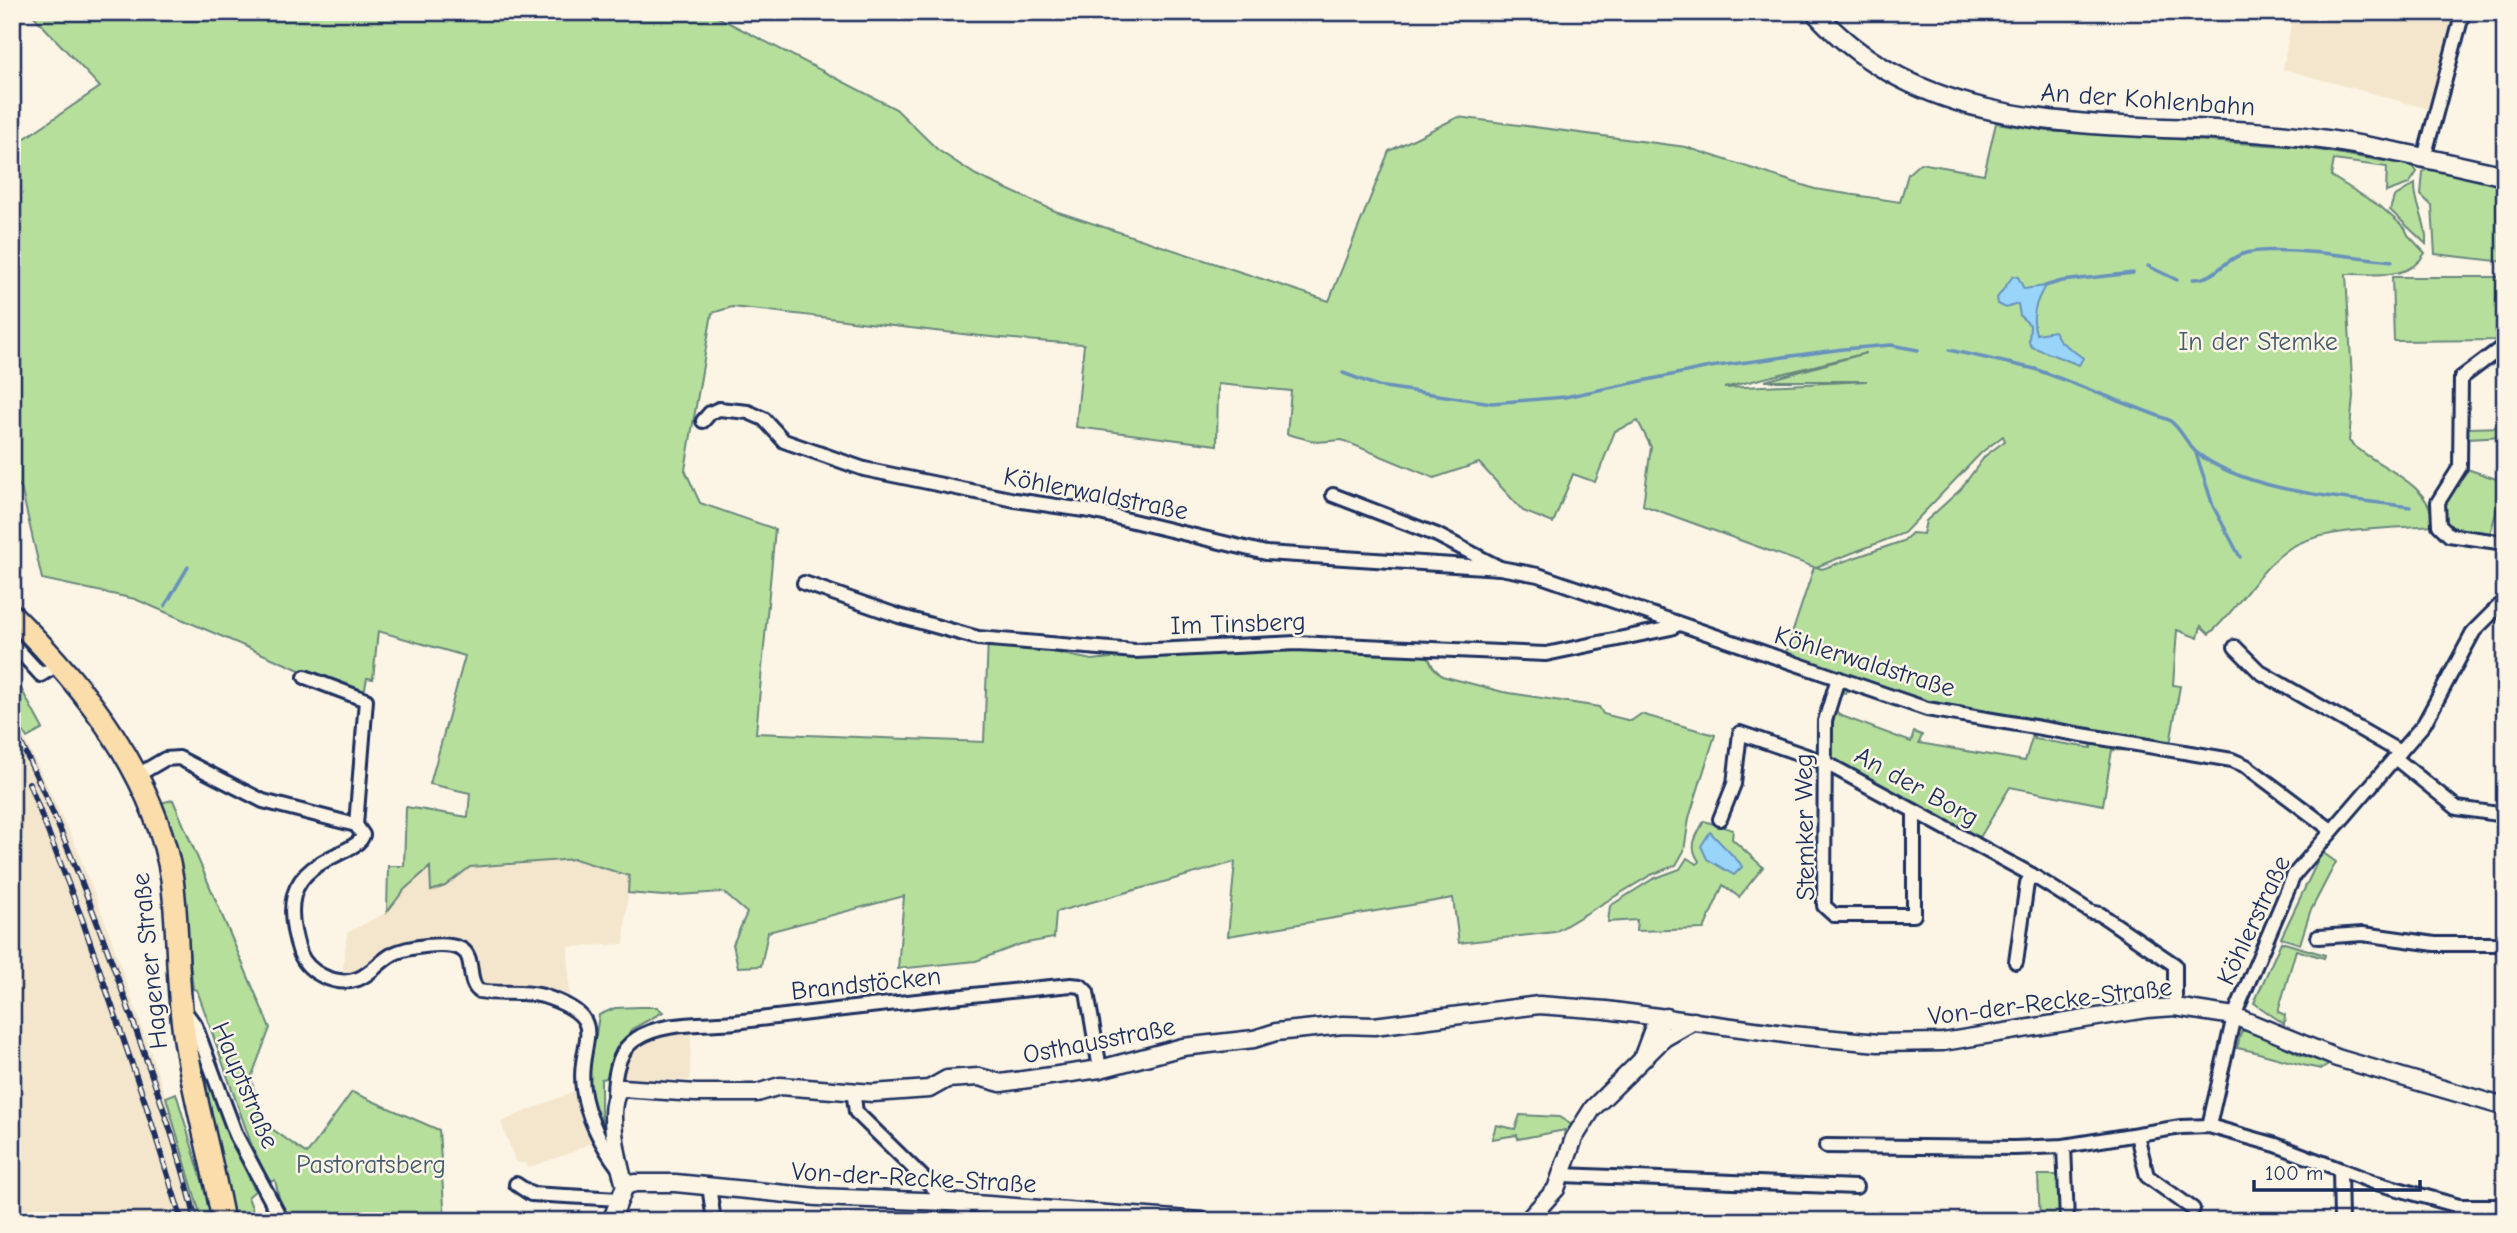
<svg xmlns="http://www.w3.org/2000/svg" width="2517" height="1233" viewBox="0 0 2517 1233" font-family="'Comic Neue',sans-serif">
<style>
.built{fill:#f4e6cd}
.green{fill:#b7df9c;stroke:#69877d;stroke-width:2;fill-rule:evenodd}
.water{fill:#99d4f9;stroke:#6792bb;stroke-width:2}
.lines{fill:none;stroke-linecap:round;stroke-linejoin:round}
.stream{stroke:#6792bb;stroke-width:3.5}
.minor-casing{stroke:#1b2f5e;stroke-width:18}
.tertiary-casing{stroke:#1b2f5e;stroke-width:21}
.secondary-casing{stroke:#1b2f5e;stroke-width:23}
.primary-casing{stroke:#1b2f5e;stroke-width:26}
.minor{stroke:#fcf5e5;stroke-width:12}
.tertiary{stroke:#fcf5e5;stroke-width:16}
.secondary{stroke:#fcf5e5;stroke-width:18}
.primary{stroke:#faddab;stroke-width:21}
.rail-casing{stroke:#1b2f5e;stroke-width:6}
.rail{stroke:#fcf5e5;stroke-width:3.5;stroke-dasharray:10;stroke-linecap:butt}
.labels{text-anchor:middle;stroke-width:5;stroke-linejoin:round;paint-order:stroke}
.street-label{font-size:26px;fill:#1b2f5e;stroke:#fcf5e5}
.park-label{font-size:26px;fill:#425b6e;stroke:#fcf5e5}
</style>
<rect width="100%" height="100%" fill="#fcf5e5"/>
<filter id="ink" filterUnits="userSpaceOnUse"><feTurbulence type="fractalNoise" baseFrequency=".0143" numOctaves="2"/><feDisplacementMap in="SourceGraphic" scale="14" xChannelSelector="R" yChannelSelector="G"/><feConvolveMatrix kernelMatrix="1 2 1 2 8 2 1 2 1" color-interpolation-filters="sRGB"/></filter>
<g filter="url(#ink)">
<g class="built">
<polygon points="2293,12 2445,12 2458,16 2432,110 2283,69"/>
<polygon points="12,712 76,846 109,932 166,1097 202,1221 12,1221"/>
<polygon points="575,859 629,876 624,944 568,947 570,1005 477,988 468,950 406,947 371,972 342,977 347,933 387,912 405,889 431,866 431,890 445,886 470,867"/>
<polygon points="691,1029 690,1080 618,1079 626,1056 639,1043"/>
<polygon points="574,1091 588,1131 592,1130 597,1139 573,1152 528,1168 526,1163 516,1163 501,1122"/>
</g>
<g class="green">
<path d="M 30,12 L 708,12 L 896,109 L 938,150 L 976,175 L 1055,211 L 1329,301 L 1389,151 L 1458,117 L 1686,147 L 1815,189 L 1900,202 L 1908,174 L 1920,163 L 1984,174 L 1996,123 L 2047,131 L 2300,147 L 2413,166 L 2417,172 L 2409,184 L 2386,192 L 2387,167 L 2334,160 L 2331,176 L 2381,207 L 2405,228 L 2408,235 L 2425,253 C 2408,282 2375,273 2346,274 L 2353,396 L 2349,441 C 2375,468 2433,481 2433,525 C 2394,529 2323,527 2290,548 C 2257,570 2239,609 2209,634 L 2201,626 L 2198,638 L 2177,630 L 2173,685 L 2180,686 L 2170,744 L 1912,698 L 1785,655 L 1814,567 L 1643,505 L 1651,447 L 1638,421 L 1615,431 L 1595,482 L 1573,474 L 1553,523 L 1523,511 L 1479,463 L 1434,478 L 1342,440 L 1317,442 L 1287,434 L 1291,391 L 1218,384 L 1217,445 L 1076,427 L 1084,344 C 966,338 849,319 732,307 L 712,313 L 685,470 L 700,503 L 775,529 L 756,733 L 984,742 L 988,639 L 1092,660 L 1295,638 L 1427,654 L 1433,667 L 1442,676 L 1503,692 L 1599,707 L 1603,714 L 1631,721 L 1641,714 L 1715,735 L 1689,818 L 1684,851 L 1676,865 L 1651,875 L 1555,932 L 1459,943 L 1453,898 L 1228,936 L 1235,862 L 1056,912 L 1054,938 L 1021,944 L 976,961 L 898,969 L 904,896 L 768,932 L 761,966 L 738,967 L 733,944 L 747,913 L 723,892 L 663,896 L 628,893 L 629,876 L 575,859 L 470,867 L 445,886 L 431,891 L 430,867 L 405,889 L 387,912 L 388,866 L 404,866 L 406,807 L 468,817 L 470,793 L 430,784 L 465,656 L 378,631 L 373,679 L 367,678 L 364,694 L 332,684 L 135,599 L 42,579 L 21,487 L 12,479 L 12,147 L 100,87 ZM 1866,353 L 1765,381 L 1867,381 L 1724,388 ZM 2003,436 L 2005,441 L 1985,456 L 1960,490 L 1926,521 L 1923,534 L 1912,533 L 1903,541 L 1822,569 L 1816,567 L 1904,533 L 1982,452 Z"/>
<polygon points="2429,168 2505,185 2505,262 2435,254 2432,206 2421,195 2423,172"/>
<path d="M 2415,184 C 2414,205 2428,223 2426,244 L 2390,210 L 2394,197 Z"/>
<polygon points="2392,277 2501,277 2500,340 2394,341"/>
<path d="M 2465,386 L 2467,428 L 2505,427 L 2505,436 L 2467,438 L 2467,469 L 2505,482 L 2489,537 C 2465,533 2428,531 2447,496 C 2452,487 2461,477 2464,468 C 2469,449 2465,407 2465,386 Z"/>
<polygon points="12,672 43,729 27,738 12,712"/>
<polygon points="1845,687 1848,687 1846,693 1842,692 1836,710 1839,715 1911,742 1914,732 1922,735 1919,743 2025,761 2034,731 2034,739 2091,748 2092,741 2147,751 2112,750 2103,805 2010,787 1978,841 1832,761 1831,716 1841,688"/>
<polygon points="173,800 270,1028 251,1078 261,1121 307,1154 352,1092 439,1130 445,1221 287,1221 282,1211 275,1180 269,1182 252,1146 197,990 193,989 183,890 160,803"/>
<path d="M 1704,821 L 1733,830 L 1732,839 L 1763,867 L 1739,897 L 1723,885 L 1704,929 L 1636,931 L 1637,920 L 1608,922 L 1610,906 L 1653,879 L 1680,869 L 1687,858 L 1697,864 L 1699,861 C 1688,846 1696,836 1704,821 Z"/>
<polygon points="2322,852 2336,862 2310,912 2300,944 2281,938"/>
<polygon points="2281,942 2325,955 2324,958 2296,950 2278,1012 2285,1015 2284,1024 2254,1003"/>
<polygon points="639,1007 657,1007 663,1012 632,1029 606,1078 601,1079 601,1116 609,1149 589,1101 587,1060 596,1035 599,1015 615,1008"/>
<path d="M 2247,1029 L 2301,1055 L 2330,1064 L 2322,1069 C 2294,1065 2266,1053 2237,1048 L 2241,1032 Z"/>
<polygon points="196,1042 230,1137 255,1191 248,1197 257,1221 228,1221 203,1064"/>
<polygon points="176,1093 209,1204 212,1221 202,1221 166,1097"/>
<polygon points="1520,1115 1559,1117 1572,1125 1563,1141 1565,1130 1518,1139 1517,1135 1492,1139 1496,1125 1515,1129"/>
<polygon points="2038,1175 2061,1175 2063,1221 2040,1221"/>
<polygon points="971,1213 1124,1221 970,1221"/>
</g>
<g class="water">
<path d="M 2013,276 L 2018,277 L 2024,289 L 2045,286 C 2035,303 2031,316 2036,334 L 2054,331 L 2060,341 L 2083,358 L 2079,365 L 2032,347 L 2029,342 L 2030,325 L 2020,316 L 2018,304 L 2006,308 L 1998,304 L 1997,298 Z"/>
<polygon points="1710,832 1740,863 1742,867 1734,875 1707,859 1701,846"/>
</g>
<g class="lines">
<g class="stream">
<polyline points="2148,266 2177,280"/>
<path d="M 2193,279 C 2214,280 2222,262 2240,255 C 2268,243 2358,258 2392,261"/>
<polyline points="2045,286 2062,281 2133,273"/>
<path d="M 1949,350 L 2035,369 L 2169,420 C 2182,429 2186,444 2197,453 C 2251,494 2344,497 2410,507"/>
<polyline points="1343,373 1378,386 1492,403 1565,397 1710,367 1843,349 1891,345 1918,350"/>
<polyline points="2196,453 2213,506 2240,557"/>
<polyline points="165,606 188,567"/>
</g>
<defs>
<g id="minor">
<polyline points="2424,158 2463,12"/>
<polyline points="2505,345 2461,378 2460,467 2438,502 2439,525 2449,535 2505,543"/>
<polyline points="703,421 710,413 719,409 748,412 764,419 784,441 864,469 1015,500 1091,511 1266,553 1500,568 1538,575 1927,709 2232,760 2246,766 2330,829"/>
<polyline points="1333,495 1437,535 1500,568"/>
<polyline points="804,583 899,616 978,638 1135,651 1296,643 1546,654 1671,628 1678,624"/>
<polyline points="12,643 41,675 59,664"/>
<polyline points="2235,647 2260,672 2400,752"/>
<polyline points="305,677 366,700 356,825"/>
<polyline points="1838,678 1825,721 1824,906 1834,915 1914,915 1914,811"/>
<polyline points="2395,758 2457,808 2505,815"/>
<path d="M 136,776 L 165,759 L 179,758 L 263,801 L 356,825 L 363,835 C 358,854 305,856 294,895 C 289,914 294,935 300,953 C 308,973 336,987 358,979 C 371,974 380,961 393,954 C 407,947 446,941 461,949 C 476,957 466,981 479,991 C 500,995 522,990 543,996 C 615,1019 576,1040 583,1089 C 586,1115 602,1146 618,1167"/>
<polyline points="1720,819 1734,784 1740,733 1824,762 2032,875 2091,912 2100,914 2175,965 2175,1007"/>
<polyline points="2318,937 2363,934 2435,944 2505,944"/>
<polyline points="2016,962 2027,883 2032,875"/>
<polyline points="184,1010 195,1025 236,1135 282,1221"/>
<polyline points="853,1090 856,1112 948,1202"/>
<path d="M 614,1096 C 614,1077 617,1051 636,1039 C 662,1021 705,1025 735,1022 C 847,1008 959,996 1071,985 L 1081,986 L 1087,992 L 1100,1069"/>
<polyline points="2209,1126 2234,1016 2294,875 2424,724 2474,631 2505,600"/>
<polyline points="2137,1135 2147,1176 2193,1209"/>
<polyline points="1826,1146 2014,1148 2064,1146 2181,1127 2209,1126 2276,1145 2373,1182 2459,1206 2505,1206"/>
<polyline points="2064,1146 2067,1221"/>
<polyline points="2340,1170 2341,1221"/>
<polyline points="1563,1175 1856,1187"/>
<polyline points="516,1184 531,1194 619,1199"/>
<polyline points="709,1186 714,1221"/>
<polyline points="963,1221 964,1204"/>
<polyline points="2459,1221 2459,1206"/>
</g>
<g id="tertiary">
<polyline points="1643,1056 1653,1029 1666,1017"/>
<path d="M 625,1186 C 619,1165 603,1101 622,1088 L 696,1093 L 757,1093 L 780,1086 L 873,1093 L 929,1089 L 947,1079 L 979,1077 L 1001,1083 L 1100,1069 L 1183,1047 L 1254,1039 L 1276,1032 L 1343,1025 L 1374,1026 L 1539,1005 L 1606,1010 L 1792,1035 L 1878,1043 L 1943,1042 L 2147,1009 L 2175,1007 L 2234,1016 L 2337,1058 L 2505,1107"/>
<polyline points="625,1186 635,1183 675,1183 817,1197 948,1202 1201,1221"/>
<polyline points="611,1221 625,1186"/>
<polyline points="1527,1221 1556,1189 1574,1138 1593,1108 1664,1038 1694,1021"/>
</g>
<path id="secondary" d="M 1815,12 C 1930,141 2109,121 2265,133 C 2346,139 2426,158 2505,176"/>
<path id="primary" d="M 12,615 C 85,687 155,775 172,879 C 179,931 176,982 184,1033 C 193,1096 212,1158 223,1221"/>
</defs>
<use href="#minor" class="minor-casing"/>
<use href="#tertiary" class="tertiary-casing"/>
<use href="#secondary" class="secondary-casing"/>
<use href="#primary" class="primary-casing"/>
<use href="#minor" class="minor"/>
<use href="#tertiary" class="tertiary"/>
<use href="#secondary" class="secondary"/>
<use href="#primary" class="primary"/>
<defs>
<g id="rail">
<path d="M 12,725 C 61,823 99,924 135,1027 C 157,1091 181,1155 196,1221"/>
<polyline points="29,783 82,919 146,1105 182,1221"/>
</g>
</defs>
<use href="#rail" class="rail-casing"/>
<use href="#rail" class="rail"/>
</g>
</g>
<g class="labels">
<g class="street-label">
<text transform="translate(2148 99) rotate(4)" y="9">An der Kohlenbahn</text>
<text transform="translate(1096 493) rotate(11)" y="9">Köhlerwaldstraße</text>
<text transform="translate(1238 623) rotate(-2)" y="9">Im Tinsberg</text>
<text transform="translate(1865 661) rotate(17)" y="9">Köhlerwaldstraße</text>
<text transform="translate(1917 786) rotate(29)" y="9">An der Borg</text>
<text transform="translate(1804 827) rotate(-91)" y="9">Stemker Weg</text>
<text transform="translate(2253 920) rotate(-65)" y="9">Köhlerstraße</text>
<text transform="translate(149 961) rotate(-96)" y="9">Hagener Straße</text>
<text transform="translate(866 983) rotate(-6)" y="9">Brandstöcken</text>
<text transform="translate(2050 1001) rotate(-7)" y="9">Von-der-Recke-Straße</text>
<text transform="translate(1099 1040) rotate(-11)" y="9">Osthausstraße</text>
<text transform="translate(246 1085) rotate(67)" y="9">Hauptstraße</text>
<text transform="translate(914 1177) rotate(3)" y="9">Von-der-Recke-Straße</text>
</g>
<g class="park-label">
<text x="2258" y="350">In der Stemke</text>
<text x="371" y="1173">Pastoratsberg</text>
</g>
</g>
<rect width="2517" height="1233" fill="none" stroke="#fcf5e5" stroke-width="42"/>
<rect x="21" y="21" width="2475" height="1191" fill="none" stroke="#1b2f5e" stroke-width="2.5" filter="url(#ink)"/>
<path d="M2254 1180v10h166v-10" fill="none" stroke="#1b2f5e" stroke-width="3.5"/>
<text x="2265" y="1180" font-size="21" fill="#1b2f5e" stroke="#fcf5e5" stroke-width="5" paint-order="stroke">100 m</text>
</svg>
